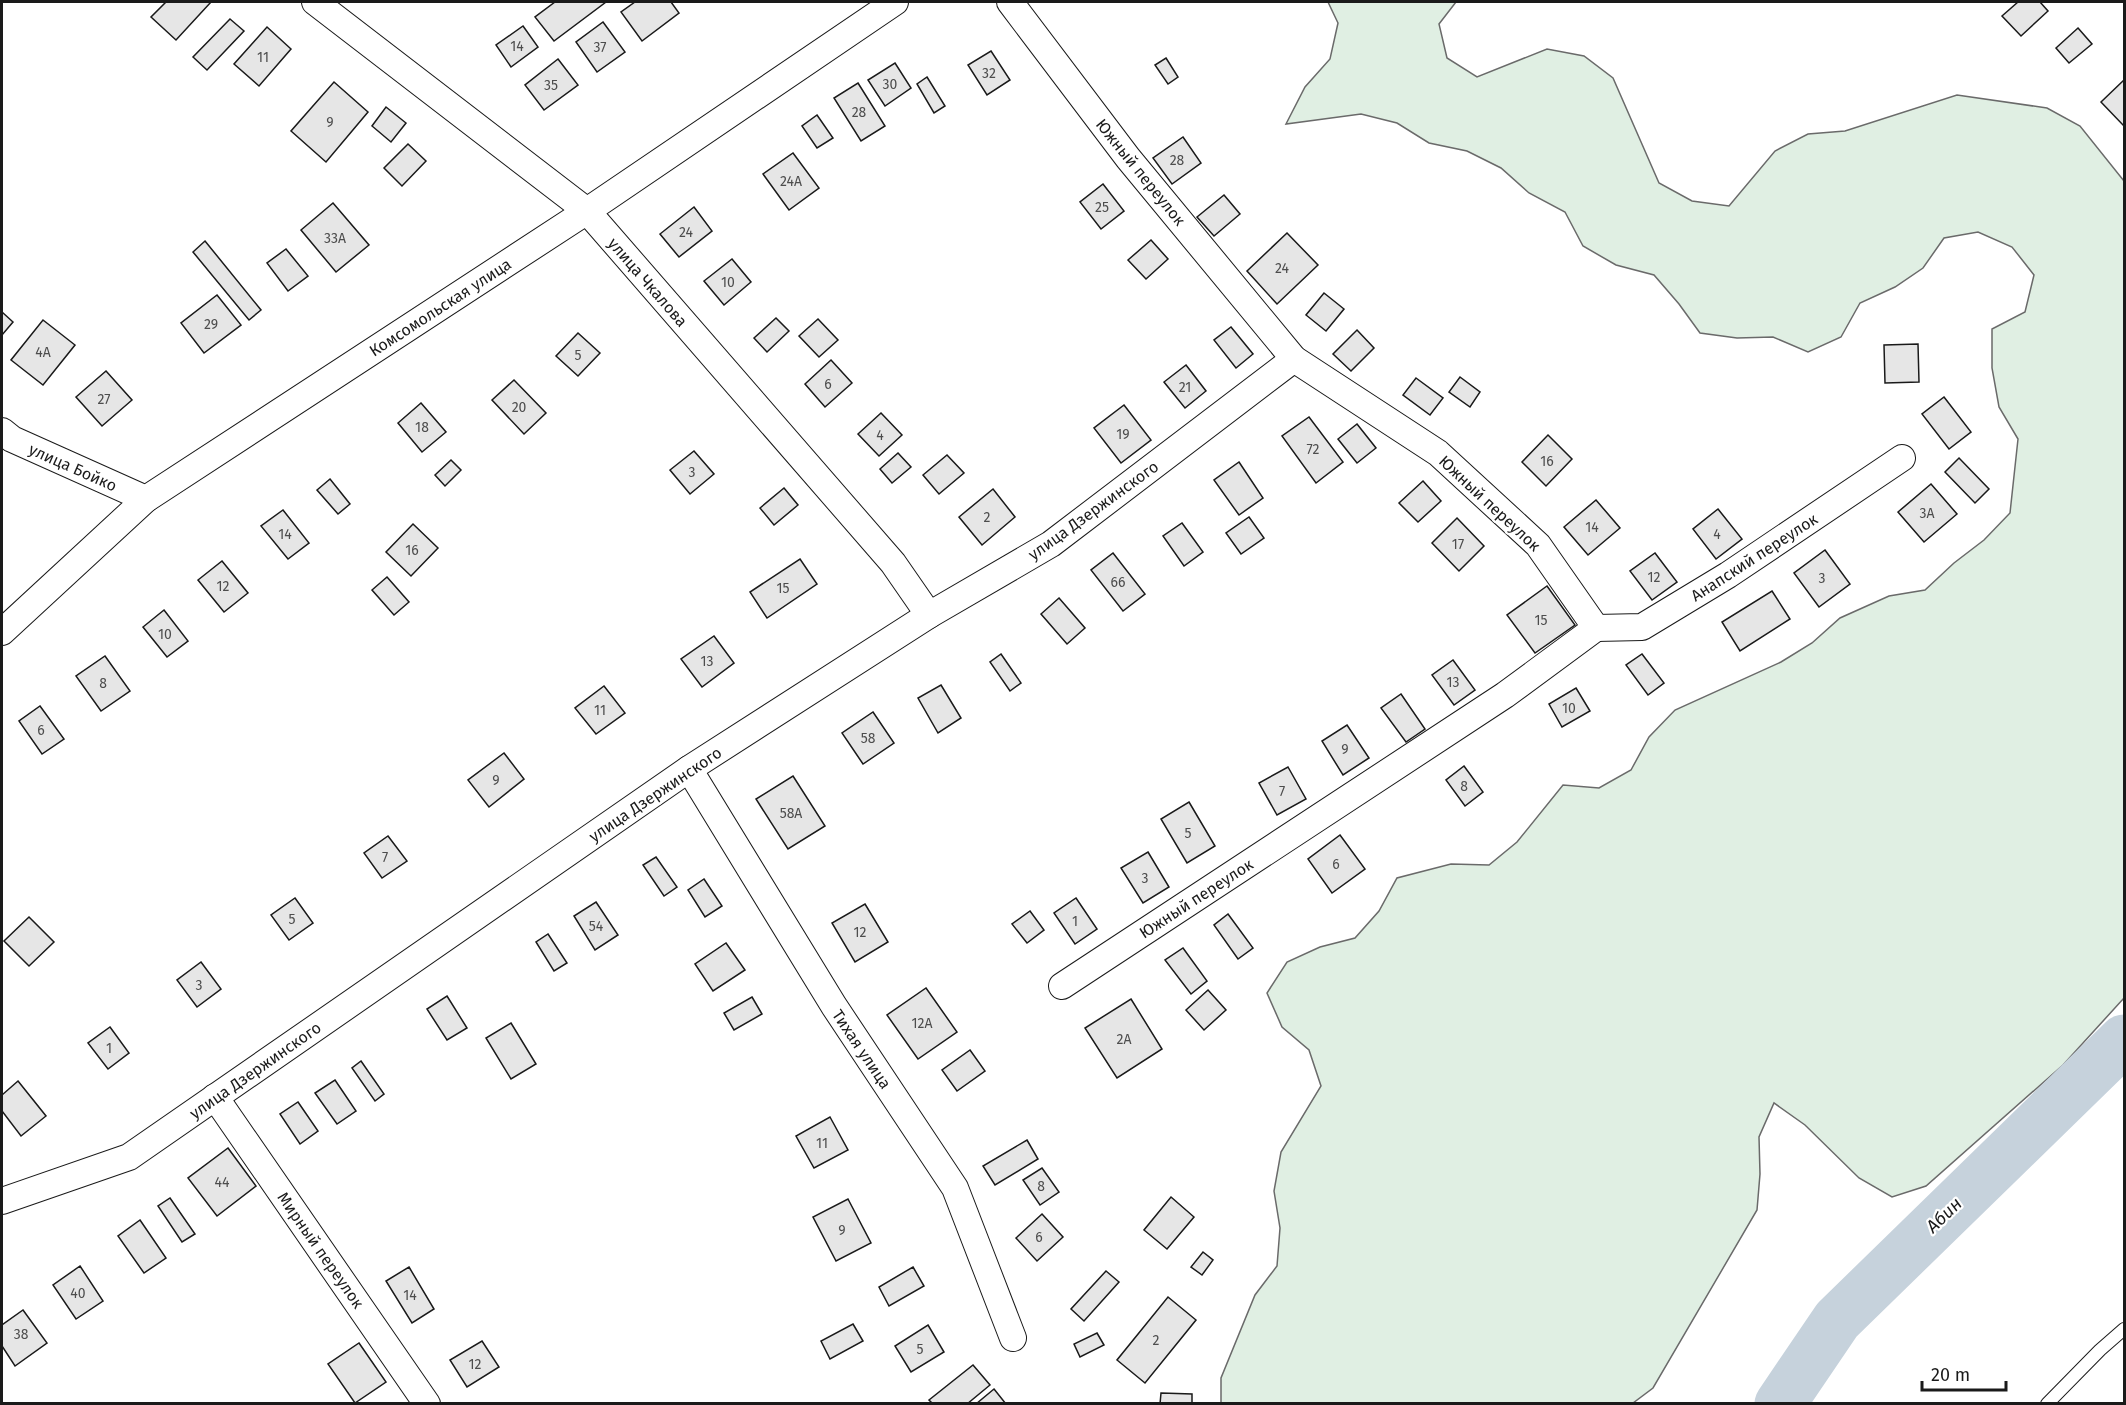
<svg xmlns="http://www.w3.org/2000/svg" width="2126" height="1405" viewBox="0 0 2126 1405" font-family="'Fira Sans',sans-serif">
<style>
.green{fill:#e0efe3;stroke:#6a6a6a;stroke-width:1.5}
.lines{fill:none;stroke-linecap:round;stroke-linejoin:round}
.river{stroke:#c6d2dc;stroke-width:51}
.building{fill:#e6e6e6;stroke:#1a1a1a;stroke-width:1.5}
.lane-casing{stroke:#1a1a1a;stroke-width:14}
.street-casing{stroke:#1a1a1a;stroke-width:28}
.lane{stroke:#fff;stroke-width:12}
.street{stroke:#fff;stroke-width:26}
.labels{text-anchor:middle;stroke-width:4.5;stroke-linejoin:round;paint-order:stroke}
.number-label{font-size:14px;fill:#4d4d4d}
.street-label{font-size:16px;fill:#1a1a1a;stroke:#fff}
.water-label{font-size:18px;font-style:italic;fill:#1a1a1a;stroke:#fff}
</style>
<rect width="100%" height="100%" fill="#fff"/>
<polygon class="green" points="1328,2 1456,2 1439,24 1447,58 1477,77 1547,49 1584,56 1613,78 1659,183 1692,201 1729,206 1775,151 1808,134 1845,131 1957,95 2047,108 2080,126 2124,181 2124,998 2063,1065 1926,1186 1892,1197 1859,1178 1805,1125 1774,1103 1759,1137 1760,1174 1757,1210 1653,1388 1633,1403 1221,1403 1221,1378 1255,1295 1277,1266 1280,1228 1274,1191 1281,1152 1321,1086 1309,1050 1282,1027 1267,993 1287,962 1320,947 1355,938 1379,911 1397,878 1451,864 1489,865 1517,842 1563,785 1599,788 1631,770 1649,737 1675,710 1781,662 1812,643 1840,618 1889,596 1925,590 1954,563 1984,540 2010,513 2018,439 1999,407 1992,368 1992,329 2025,312 2034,275 2012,247 1978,232 1944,238 1923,268 1895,287 1860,303 1841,337 1808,352 1773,337 1737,338 1700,333 1679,304 1654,275 1616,265 1583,246 1565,212 1529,193 1501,168 1467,151 1429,143 1397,123 1361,114 1286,124 1305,87 1330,59 1338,23"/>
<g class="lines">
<polyline class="river" points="1780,1404 1837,1320 2124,1040"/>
</g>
<g class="building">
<polygon points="166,2 211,2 176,40 151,17"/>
<polygon points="555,2 606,2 554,41 535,17"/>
<polygon points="635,2 671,2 679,13 642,41 621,12"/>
<polygon points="2018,2 2040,2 2048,11 2021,36 2002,16"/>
<polygon points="230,19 244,31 207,70 193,57"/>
<polygon points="603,22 625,52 597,72 576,42"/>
<polygon points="523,26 538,47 511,67 496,45"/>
<polygon points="267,27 291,49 259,86 234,64"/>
<polygon points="2078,28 2092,44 2069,63 2056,48"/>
<polygon points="991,51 1010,80 987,95 968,65"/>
<polygon points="1166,58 1178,77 1168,84 1155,65"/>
<polygon points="558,59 578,85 544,110 525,85"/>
<polygon points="895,63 911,88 885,106 868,80"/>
<polygon points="927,77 945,106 934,113 917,84"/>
<polygon points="2124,80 2124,124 2123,125 2101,102"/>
<polygon points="334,82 368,112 326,162 291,131"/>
<polygon points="858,83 885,126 861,141 834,98"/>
<polygon points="386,107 406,123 391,142 372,126"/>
<polygon points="817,115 833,138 817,148 802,126"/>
<polygon points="1183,137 1201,163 1172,184 1153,158"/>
<polygon points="408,144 426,161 402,186 384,168"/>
<polygon points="793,153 819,188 789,210 763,174"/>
<polygon points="1103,184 1124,211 1101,229 1080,202"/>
<polygon points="1224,195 1240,214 1214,236 1197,217"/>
<polygon points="333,203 369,245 336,272 301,230"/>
<polygon points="694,207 712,231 679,257 660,234"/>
<polygon points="1287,233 1318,265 1277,304 1247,271"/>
<polygon points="1151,240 1168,259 1146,279 1128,260"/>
<polygon points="205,241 261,310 249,320 193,252"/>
<polygon points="286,249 308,276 288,291 267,263"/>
<polygon points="732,259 751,282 724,305 704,281"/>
<polygon points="1324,293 1344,309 1326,331 1306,315"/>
<polygon points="217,295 241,325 204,353 181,323"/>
<polygon points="2,312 13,322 2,335"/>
<polygon points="776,318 789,331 767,352 754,338"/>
<polygon points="818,319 838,340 819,357 799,336"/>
<polygon points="43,320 75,345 43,385 11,360"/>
<polygon points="1231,327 1253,354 1236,368 1214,340"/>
<polygon points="1357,330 1374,348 1351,371 1333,354"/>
<polygon points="578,333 600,353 578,376 556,356"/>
<polygon points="1918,344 1919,382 1885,383 1884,345"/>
<polygon points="831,360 852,383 825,407 805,384"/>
<polygon points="1186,365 1206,391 1185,408 1164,382"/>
<polygon points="106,371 132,400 102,426 76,397"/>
<polygon points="1460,377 1480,392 1470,407 1449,392"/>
<polygon points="1416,378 1443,398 1430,415 1403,395"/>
<polygon points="514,380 546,413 524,434 492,400"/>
<polygon points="1944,397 1971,432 1949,449 1922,414"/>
<polygon points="421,403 446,432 422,452 398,423"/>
<polygon points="1124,405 1151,440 1121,463 1094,428"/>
<polygon points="881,413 902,435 879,456 858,434"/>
<polygon points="1309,417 1343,462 1316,483 1282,436"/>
<polygon points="1357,424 1376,448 1357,463 1338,439"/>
<polygon points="1548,435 1572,459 1546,486 1522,462"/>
<polygon points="694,451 714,474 690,494 670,470"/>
<polygon points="898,453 911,467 892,483 880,469"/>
<polygon points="947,455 964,473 939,494 923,475"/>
<polygon points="1959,458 1989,489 1975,503 1945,472"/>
<polygon points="451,460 461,470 445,486 435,475"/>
<polygon points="1239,462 1263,498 1239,515 1214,480"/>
<polygon points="330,479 350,504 338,514 317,490"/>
<polygon points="1423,481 1441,501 1418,522 1399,503"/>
<polygon points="1931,484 1957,514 1924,542 1898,512"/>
<polygon points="784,488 798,505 774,525 760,508"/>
<polygon points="993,489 1015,517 982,545 959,517"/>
<polygon points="1596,500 1620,528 1588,555 1564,527"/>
<polygon points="1718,509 1742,539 1716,559 1693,529"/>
<polygon points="283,510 309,543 288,559 261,526"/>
<polygon points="1249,517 1264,538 1241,554 1226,533"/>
<polygon points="1457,518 1484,546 1459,571 1432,543"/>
<polygon points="1182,523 1203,552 1184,566 1163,536"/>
<polygon points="413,524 438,548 411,576 386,552"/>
<polygon points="1825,550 1850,584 1819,607 1794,573"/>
<polygon points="1113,553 1145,594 1123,611 1091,570"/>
<polygon points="1655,553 1677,582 1652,600 1630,571"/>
<polygon points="800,559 817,584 767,618 750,592"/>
<polygon points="222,561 248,593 224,612 198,580"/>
<polygon points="387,577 409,602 394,615 372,590"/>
<polygon points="1547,586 1575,625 1535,653 1507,615"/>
<polygon points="1772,591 1790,619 1740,651 1722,622"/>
<polygon points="1059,598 1085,628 1067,644 1041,614"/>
<polygon points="164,610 188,641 167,657 143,627"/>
<polygon points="714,636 734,663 702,687 681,659"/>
<polygon points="1001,654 1021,683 1010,691 990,662"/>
<polygon points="1642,654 1664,683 1648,695 1626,665"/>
<polygon points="105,656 130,691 101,711 76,676"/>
<polygon points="1453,660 1475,690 1454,705 1432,675"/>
<polygon points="941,685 961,718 938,733 918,698"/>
<polygon points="604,686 625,713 596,734 575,708"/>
<polygon points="1576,688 1590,711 1562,727 1549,704"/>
<polygon points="1401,694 1425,729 1406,742 1381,708"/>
<polygon points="40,706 64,739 42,754 19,721"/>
<polygon points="873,712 894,743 863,764 842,733"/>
<polygon points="1347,725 1369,758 1343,775 1322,741"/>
<polygon points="504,753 524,779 489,807 468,780"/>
<polygon points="1464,766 1483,792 1465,806 1446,780"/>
<polygon points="1288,767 1306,799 1277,815 1259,783"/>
<polygon points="793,776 825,826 788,849 756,799"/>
<polygon points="1189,802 1215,846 1187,863 1161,819"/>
<polygon points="1340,835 1365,869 1332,893 1308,859"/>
<polygon points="388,836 407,861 382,878 364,853"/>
<polygon points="1148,852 1169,887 1143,903 1121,868"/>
<polygon points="656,857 677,887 664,896 643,865"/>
<polygon points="704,879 722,906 705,917 688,890"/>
<polygon points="295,898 313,923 289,940 271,915"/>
<polygon points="1076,898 1097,929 1075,944 1054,913"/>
<polygon points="596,902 618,935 595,950 574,916"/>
<polygon points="865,904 888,942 855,962 832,923"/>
<polygon points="1030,911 1044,930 1027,943 1012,924"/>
<polygon points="1228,914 1253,948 1238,959 1214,925"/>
<polygon points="29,917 54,942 29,966 4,941"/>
<polygon points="548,934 567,963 554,971 536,942"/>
<polygon points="726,943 745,970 713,991 695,964"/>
<polygon points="1183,948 1207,981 1191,994 1165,960"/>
<polygon points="201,962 221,989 197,1007 177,980"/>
<polygon points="926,988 957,1032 918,1059 887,1015"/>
<polygon points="1208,990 1226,1010 1204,1030 1186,1010"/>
<polygon points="447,996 467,1028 447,1040 427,1009"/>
<polygon points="752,997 762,1014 734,1030 724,1013"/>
<polygon points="1131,999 1162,1049 1117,1078 1085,1028"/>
<polygon points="511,1023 536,1064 511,1079 486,1038"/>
<polygon points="110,1027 129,1053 108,1069 88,1043"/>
<polygon points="970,1050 985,1071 957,1091 942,1070"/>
<polygon points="361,1061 384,1094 375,1101 352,1068"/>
<polygon points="335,1080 356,1111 337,1124 315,1093"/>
<polygon points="18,1081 46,1116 21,1136 2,1111 2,1095"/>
<polygon points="298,1102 318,1131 300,1144 280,1114"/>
<polygon points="830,1117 848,1150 814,1168 796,1136"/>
<polygon points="1027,1140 1038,1159 995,1185 983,1166"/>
<polygon points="228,1148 256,1186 217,1216 188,1178"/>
<polygon points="1042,1168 1059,1192 1040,1205 1023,1180"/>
<polygon points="1171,1197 1194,1217 1167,1249 1144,1230"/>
<polygon points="170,1198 195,1234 182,1242 158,1206"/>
<polygon points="848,1199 871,1243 836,1261 813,1217"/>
<polygon points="1042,1214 1063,1237 1037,1261 1016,1238"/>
<polygon points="140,1220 166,1258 144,1273 118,1236"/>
<polygon points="1203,1252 1213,1260 1202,1275 1191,1267"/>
<polygon points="80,1266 103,1301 76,1319 53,1285"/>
<polygon points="409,1267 434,1309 412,1323 386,1281"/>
<polygon points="913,1267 924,1286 889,1306 879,1287"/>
<polygon points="1106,1271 1119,1282 1084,1321 1071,1309"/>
<polygon points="1168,1297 1196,1320 1145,1383 1117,1360"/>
<polygon points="23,1310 47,1343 15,1366 2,1346 2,1325"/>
<polygon points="853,1324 863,1341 830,1359 821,1341"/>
<polygon points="928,1325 944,1352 911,1372 895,1346"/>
<polygon points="1097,1333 1104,1345 1080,1357 1074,1344"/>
<polygon points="482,1341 499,1367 467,1387 450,1360"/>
<polygon points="359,1343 386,1382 355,1403 328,1364"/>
<polygon points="973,1365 990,1385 967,1404 933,1404 929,1400"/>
<polygon points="994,1389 1006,1404 976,1404"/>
<polygon points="1161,1393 1192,1394 1192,1404 1160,1404"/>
</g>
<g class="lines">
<defs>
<polyline id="lane" points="2047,1404 2100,1350 2124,1329"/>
<g id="street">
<polyline points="315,2 587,211 893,563 929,615"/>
<polyline points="1010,2 1128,158 1294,359 1438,453 1538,545 1596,628"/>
<polyline points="2,431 12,439 146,499"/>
<polyline points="1596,628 1642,627 1728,575 1902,458"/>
<polyline points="2,632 146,499 587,211 895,2"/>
<polyline points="689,769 834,1006 955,1188 1013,1338"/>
<polyline points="1062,986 1505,695 1596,628"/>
<polyline points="215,1097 427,1404"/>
<polyline points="2,1201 129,1157 689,769 929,615 1051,544 1294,359"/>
</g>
</defs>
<use href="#lane" class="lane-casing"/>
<use href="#street" class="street-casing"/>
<use href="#lane" class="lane"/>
<use href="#street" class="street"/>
</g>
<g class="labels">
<g class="number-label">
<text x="517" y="51">14</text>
<text x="600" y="52">37</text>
<text x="263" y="62">11</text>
<text x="989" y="78">32</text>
<text x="890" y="89">30</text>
<text x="551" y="90">35</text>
<text x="859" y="117">28</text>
<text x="330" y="127">9</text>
<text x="1177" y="165">28</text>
<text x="791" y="186">24А</text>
<text x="1102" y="212">25</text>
<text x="686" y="237">24</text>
<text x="335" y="243">33А</text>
<text x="1282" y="273">24</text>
<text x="728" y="287">10</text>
<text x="211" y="329">29</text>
<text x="43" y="357">4А</text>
<text x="578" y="360">5</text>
<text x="828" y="389">6</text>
<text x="1185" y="392">21</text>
<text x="104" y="404">27</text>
<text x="519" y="412">20</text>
<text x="422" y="432">18</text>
<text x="1123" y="439">19</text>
<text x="880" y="440">4</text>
<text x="1313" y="454">72</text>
<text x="1547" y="466">16</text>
<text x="692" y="477">3</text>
<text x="1927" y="518">3А</text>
<text x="987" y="522">2</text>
<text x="1592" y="532">14</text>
<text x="285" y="539">14</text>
<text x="1717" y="539">4</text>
<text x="1458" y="549">17</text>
<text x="412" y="555">16</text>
<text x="1654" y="582">12</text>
<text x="1822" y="583">3</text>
<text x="1118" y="587">66</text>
<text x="223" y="591">12</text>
<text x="783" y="593">15</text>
<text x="1541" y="625">15</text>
<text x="165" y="639">10</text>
<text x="707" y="666">13</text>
<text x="1453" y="687">13</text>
<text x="103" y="688">8</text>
<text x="1569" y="713">10</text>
<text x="600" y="715">11</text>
<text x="41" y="735">6</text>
<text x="868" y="743">58</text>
<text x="1345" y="754">9</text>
<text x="496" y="785">9</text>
<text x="1464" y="791">8</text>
<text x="1282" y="796">7</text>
<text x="791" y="818">58А</text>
<text x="1188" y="838">5</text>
<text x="385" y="862">7</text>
<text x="1336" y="869">6</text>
<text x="1145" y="883">3</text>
<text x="292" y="924">5</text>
<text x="1075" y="926">1</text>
<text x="596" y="931">54</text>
<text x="860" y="937">12</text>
<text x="199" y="990">3</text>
<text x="922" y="1028">12А</text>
<text x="1124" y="1044">2А</text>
<text x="109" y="1053">1</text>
<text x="822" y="1148">11</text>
<text x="222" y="1187">44</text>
<text x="1041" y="1191">8</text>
<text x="842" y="1235">9</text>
<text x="1039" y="1242">6</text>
<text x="78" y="1298">40</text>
<text x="410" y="1300">14</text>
<text x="21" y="1339">38</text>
<text x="1156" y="1345">2</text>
<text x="920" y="1354">5</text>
<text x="475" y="1369">12</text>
</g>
<g class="street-label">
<text transform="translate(1141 172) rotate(51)" y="6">Южный переулок</text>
<text transform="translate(648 282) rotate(49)" y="6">улица Чкалова</text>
<text transform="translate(440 307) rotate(-33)" y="6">Комсомольская улица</text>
<text transform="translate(73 467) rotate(24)" y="6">улица Бойко</text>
<text transform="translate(1490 503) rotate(43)" y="6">Южный переулок</text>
<text transform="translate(1093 510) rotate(-36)" y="6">улица Дзержинского</text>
<text transform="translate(1754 557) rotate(-33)" y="6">Анапский переулок</text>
<text transform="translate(655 794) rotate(-34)" y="6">улица Дзержинского</text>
<text transform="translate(1196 898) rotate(-33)" y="6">Южный переулок</text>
<text transform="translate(862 1049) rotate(56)" y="6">Тихая улица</text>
<text transform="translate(255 1070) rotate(-35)" y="6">улица Дзержинского</text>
<text transform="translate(321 1250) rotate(55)" y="6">Мирный переулок</text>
</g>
<g class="water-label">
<text transform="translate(1944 1215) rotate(-44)" y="6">Абин</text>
</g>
</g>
<rect width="2126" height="1405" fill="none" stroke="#1a1a1a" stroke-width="6"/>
<path d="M1922 1381v9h84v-9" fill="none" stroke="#1a1a1a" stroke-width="3"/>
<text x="1931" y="1381" font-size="18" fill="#1a1a1a" stroke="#ffffff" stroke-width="4.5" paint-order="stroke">20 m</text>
</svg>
